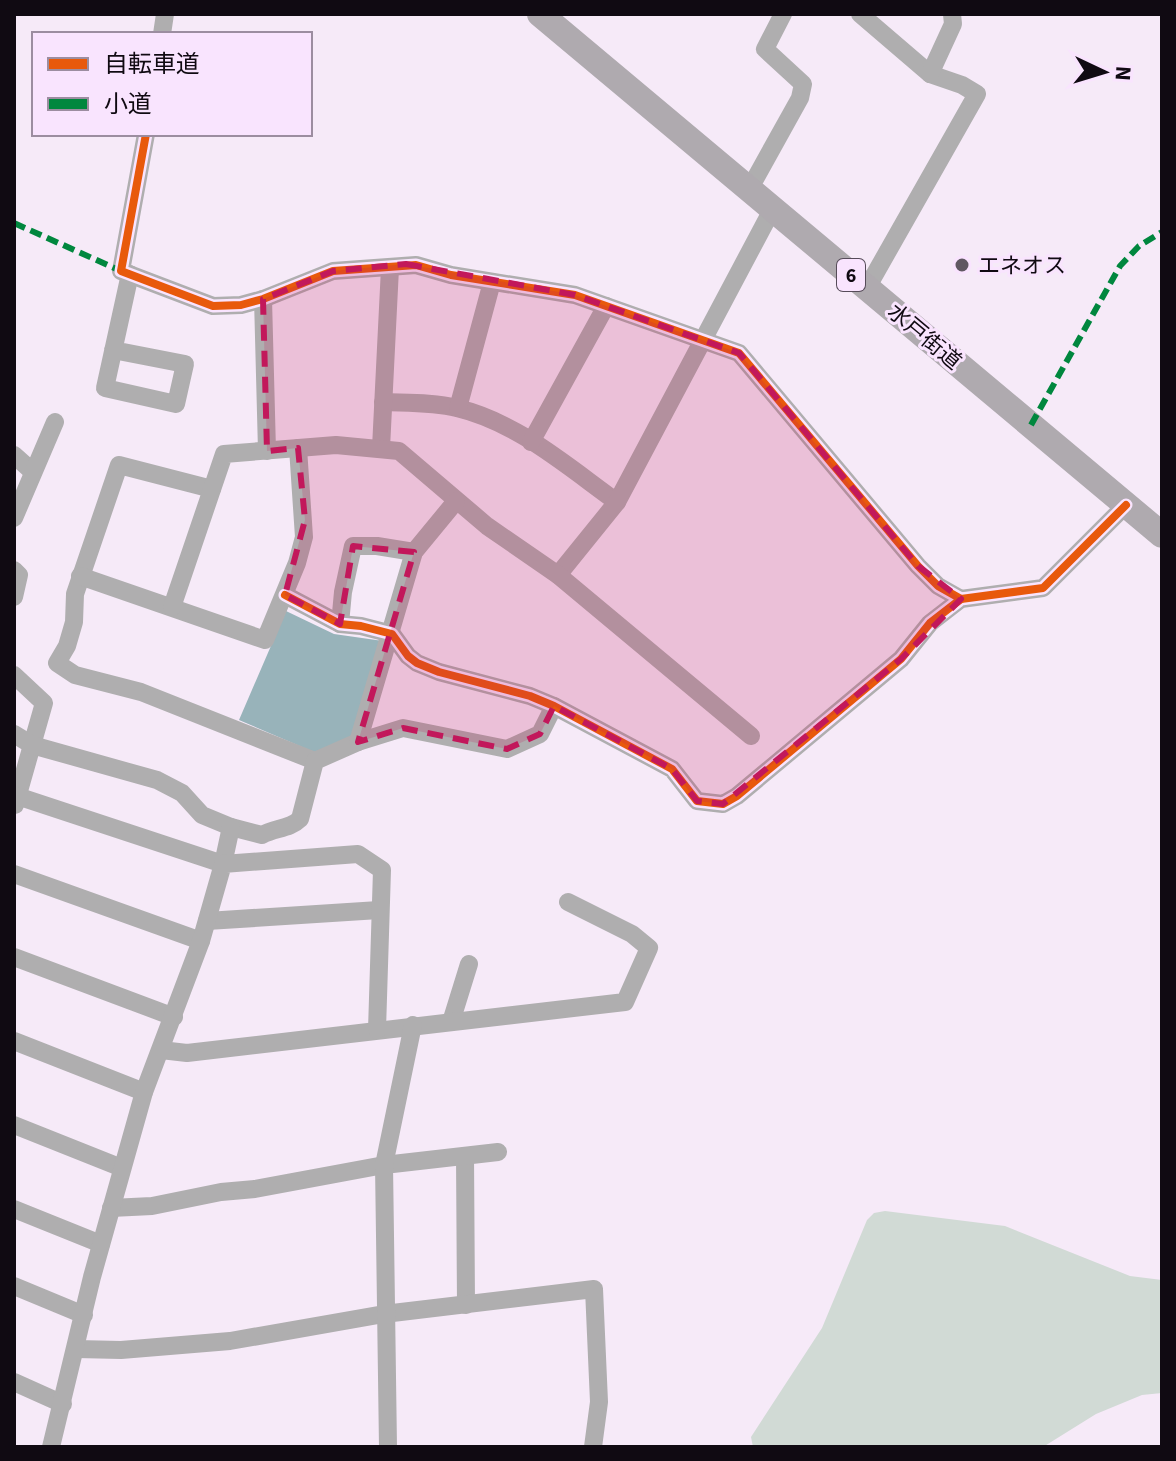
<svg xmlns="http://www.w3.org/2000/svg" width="1176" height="1461" viewBox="0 0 1176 1461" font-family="'Source Sans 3','Noto Sans JP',sans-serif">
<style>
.green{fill:#d1dad5}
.water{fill:#98b3ba}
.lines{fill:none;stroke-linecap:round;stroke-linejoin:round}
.minor{stroke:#afaeaf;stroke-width:18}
.highway{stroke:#afaaaf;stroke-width:26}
.quiet{stroke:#00873e;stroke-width:6;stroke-dasharray:12 6;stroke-linecap:butt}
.cycleway-casing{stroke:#f9e4fe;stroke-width:13}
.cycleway{stroke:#e8590c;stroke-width:8}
.marked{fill:#c2185b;fill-opacity:0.2;stroke:#c2185b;stroke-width:6;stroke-dasharray:16 10;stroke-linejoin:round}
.poi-dot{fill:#605862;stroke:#f9e4fe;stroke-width:3}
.labels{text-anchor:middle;stroke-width:6;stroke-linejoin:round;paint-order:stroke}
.shield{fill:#f9e4fe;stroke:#564b59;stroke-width:2}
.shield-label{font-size:20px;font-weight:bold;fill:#100a12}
.poi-label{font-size:22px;fill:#100a12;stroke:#f9e4fe;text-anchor:start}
.street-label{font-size:22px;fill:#100a12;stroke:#f9e4fe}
</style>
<rect width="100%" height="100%" fill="#f6eaf8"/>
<polygon class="green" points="885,1211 1005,1226 1130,1276 1162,1280 1162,1393 1142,1395 1096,1414 1043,1447 753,1447 751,1437 822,1328 867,1220 874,1213"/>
<polygon class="water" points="286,611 334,634 383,641 352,737 316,753 239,720"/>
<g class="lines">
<g class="minor">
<polyline points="860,14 930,74 962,85 977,94 867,288"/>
<polyline points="162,34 165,14"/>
<polyline points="930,74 953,24 952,14"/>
<polyline points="146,134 121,271 213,306 241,305 263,299 333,271 416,265 451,275 575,295 705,341 739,353 918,566 938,586 961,599"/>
<polyline points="750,188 800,98 803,84 765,49 783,14"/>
<polyline points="263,299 267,451"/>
<polyline points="113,350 185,364 176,404 105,388 130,274"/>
<path d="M 383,402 C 408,403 433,402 457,408 C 517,422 568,467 617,502"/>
<polyline points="458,408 492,282"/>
<polyline points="531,442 606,306"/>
<polyline points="381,448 390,268"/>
<polyline points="14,455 33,472"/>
<polyline points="212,489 119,465 75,594 74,622 67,646 57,663 75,675 141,692 315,761"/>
<polyline points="14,518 55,422"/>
<polyline points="14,570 19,575 14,597"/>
<polyline points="558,575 617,502 773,208"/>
<polyline points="80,576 265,640 297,563 304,537 298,448"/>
<polyline points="285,595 340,624 361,626 392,634 408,656 417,663 439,672 530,696 554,706 672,769 697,801 723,804 737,796 901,659 930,623 961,599 1043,588 1126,505"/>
<polyline points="172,607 224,454 336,445 399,451 487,526 558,575 751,736"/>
<polyline points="340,624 343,592 353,546 377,546 414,552"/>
<polyline points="14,675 44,703 15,805"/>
<path d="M 14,734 L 32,745 L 157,780 L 182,793 L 202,815 L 231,827 L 262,835 C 274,828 290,829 300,819 L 315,761 L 358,742 L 403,728 L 507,749 L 540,734 L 554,706"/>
<polyline points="358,742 414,552 456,501"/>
<polyline points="14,795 223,864 231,827"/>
<polyline points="14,874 201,941"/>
<polyline points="207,921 379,910"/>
<polyline points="14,957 174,1017"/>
<polyline points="451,1022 469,964"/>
<polyline points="14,1041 144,1092"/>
<polyline points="161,1050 187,1053 625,1002 649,948 632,934 568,902"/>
<polyline points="14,1125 122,1168"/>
<polyline points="465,1156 466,1305"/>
<polyline points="111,1208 152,1206 221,1192 255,1189 384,1165 498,1152"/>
<polyline points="14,1209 101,1244"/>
<polyline points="14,1286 84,1315"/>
<polyline points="76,1349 121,1350 230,1341 384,1314 594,1289 599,1402 593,1447"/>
<polyline points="14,1382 63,1404"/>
<polyline points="51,1447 92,1277 144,1092 201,941 223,864 358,854 382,870 377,1030"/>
<polyline points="388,1447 384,1165 413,1025"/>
</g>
<polyline class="highway" points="540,14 1162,535"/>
<g class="quiet">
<polyline points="14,223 121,271"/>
<polyline points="1031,425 1120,266 1139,246 1162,232"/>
</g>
<defs>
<g id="cycleway">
<polyline points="146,134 121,271 213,306 241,305 263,299 333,271 416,265 451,275 575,295 705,341 739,353 918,566 938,586 961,599"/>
<polyline points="285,595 340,624 361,626 392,634 408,656 417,663 439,672 530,696 554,706 672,769 697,801 723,804 737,796 901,659 930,623 961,599 1043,588 1126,505"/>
</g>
</defs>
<use href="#cycleway" class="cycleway-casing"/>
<use href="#cycleway" class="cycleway"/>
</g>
<path class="marked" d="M 406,264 L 575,295 L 739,353 L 918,566 L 961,599 L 901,659 L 723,804 L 697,801 L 672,769 L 554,706 L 540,734 L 507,749 L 403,728 L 358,742 L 414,552 L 353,546 L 340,624 L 285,595 L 305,520 L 298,448 L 267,451 L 263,299 L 333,271 Z"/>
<circle class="poi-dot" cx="962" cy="265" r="8"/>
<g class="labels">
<rect class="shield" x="837" y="259" width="28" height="32" rx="6"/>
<g class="shield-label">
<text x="851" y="282">6</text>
</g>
<g class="poi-label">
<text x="978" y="273">エネオス</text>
</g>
<g class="street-label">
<text transform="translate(925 336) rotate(40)" y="8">水戸街道</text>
</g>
</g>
<rect width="1176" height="1461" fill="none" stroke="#100a12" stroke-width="32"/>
<rect x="32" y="32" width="280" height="104" fill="#f9e4fe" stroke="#9c8da0" stroke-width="2"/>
<rect x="48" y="58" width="40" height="12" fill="#e8590c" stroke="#9c8da0" stroke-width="2"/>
<text x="104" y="72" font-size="24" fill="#100a12">自転車道</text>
<rect x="48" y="98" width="40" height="12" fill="#00873e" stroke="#9c8da0" stroke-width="2"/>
<text x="104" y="112" font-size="24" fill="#100a12">小道</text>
<g transform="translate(1104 72) rotate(94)" stroke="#f9e4fe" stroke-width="6" paint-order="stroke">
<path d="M0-6L14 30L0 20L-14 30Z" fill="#100a12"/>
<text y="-12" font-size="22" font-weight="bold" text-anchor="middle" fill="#100a12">N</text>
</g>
</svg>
